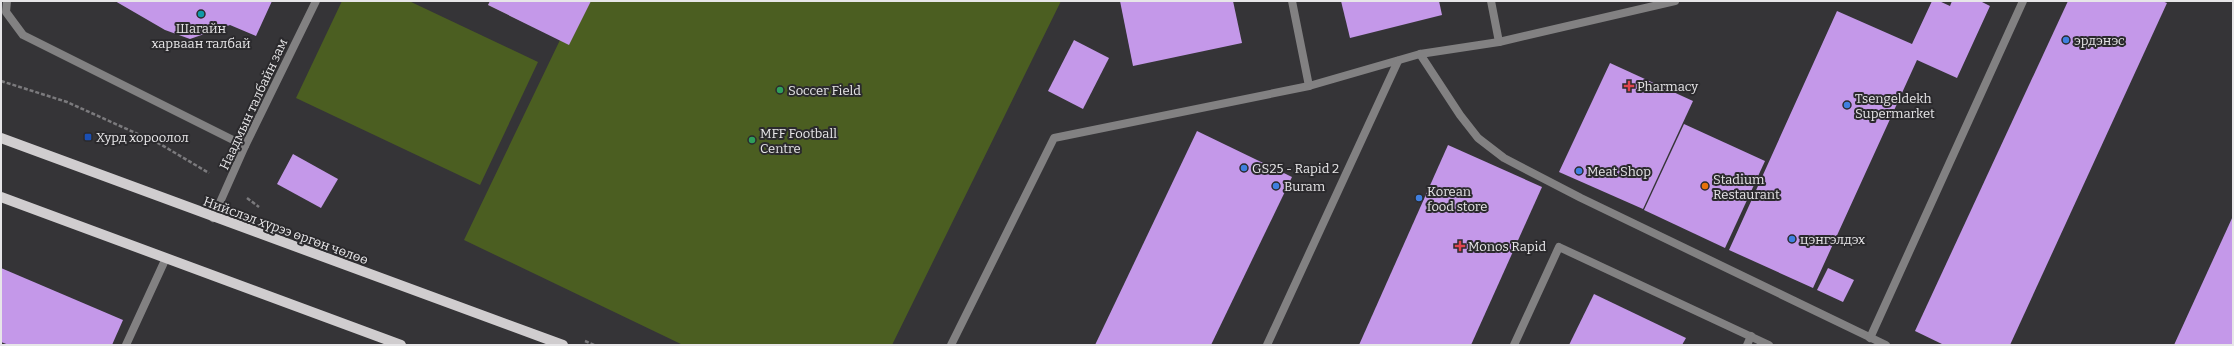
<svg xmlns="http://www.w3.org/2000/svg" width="2234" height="346" viewBox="0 0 2234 346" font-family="Bitter,serif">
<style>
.green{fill:#4b5e21}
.building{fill:#c498e9}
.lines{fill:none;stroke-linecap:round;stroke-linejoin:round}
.path{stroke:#7b7a7d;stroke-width:2.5;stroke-dasharray:4 2;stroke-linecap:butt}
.lane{stroke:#828182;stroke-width:8}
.street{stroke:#828182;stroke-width:8}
.primary{stroke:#d0cdcf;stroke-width:10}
.culture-dot{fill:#0f9aa8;stroke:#2b2a2d;stroke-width:1.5}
.shop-dot{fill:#3f7fe0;stroke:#2b2a2d;stroke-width:1.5}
.health-dot{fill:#e0444e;stroke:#2b2a2d;stroke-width:1.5}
.leisure-dot{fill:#2e9e5b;stroke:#2b2a2d;stroke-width:1.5}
.transit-dot{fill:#1a4fb4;stroke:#2b2a2d;stroke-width:1.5}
.food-dot{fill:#e8710a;stroke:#2b2a2d;stroke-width:1.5}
.labels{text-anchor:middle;stroke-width:4;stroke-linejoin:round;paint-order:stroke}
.poi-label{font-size:13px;fill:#e7e6e8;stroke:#2b2a2d;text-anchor:start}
.street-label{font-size:13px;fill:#e7e6e8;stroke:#2b2a2d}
</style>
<rect width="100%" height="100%" fill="#353437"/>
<g class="green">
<polygon points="342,1 409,1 538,62 480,185 296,98"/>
<polygon points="490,1 1061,1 892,345 683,345 464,240 560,40 488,5"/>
</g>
<g class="building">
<polygon points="115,1 272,1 256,36 230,25 190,39 165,30"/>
<polygon points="490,1 591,1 569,45 488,5"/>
<polygon points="1120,1 1233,1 1242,43 1133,66"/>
<polygon points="1341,1 1439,1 1442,15 1350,38"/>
<polygon points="1932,1 1939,1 1950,6 1952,1 1980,1 1990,6 1957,78 1917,60 1813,288 1729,250 1837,11 1912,44"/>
<polygon points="2068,1 2162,1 2167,3 2010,345 1944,345 1915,331"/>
<polygon points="1074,40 1109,58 1083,109 1048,91"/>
<polygon points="1610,63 1693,101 1643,209 1559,172"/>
<polygon points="1684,124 1765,161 1725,248 1644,210"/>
<polygon points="1197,131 1292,177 1211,345 1095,345"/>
<polygon points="1448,145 1542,187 1471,345 1359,345"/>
<polygon points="293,154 338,179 321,208 277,184"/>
<polygon points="2233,216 2233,345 2174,345"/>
<polygon points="1,268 123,320 112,345 9,345 1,342"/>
<polygon points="1828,268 1854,280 1843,302 1817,290"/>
<polygon points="1594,294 1686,338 1682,345 1569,345"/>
</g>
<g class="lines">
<g class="path">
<polyline points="1,81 67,102 160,144 209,173"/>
<polyline points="247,198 259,207"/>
<polyline points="585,341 594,345"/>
</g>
<polyline class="lane" points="7,1 6,12 23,35 245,146"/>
<g class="street">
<polyline points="1292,1 1309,86"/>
<polyline points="1491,1 1499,42"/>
<polyline points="1420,54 1460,115 1478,138 1504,158 1581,198 1886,345"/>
<polyline points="213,218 245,146 316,1"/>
<polyline points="1870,338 2023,1"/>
<polyline points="126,345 166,258"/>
<polyline points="951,345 1054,138 1309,86 1420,54 1499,42 1675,1"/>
<polyline points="1267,345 1398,61"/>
<polyline points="1514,345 1559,247 1769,345"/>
<polyline points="1747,345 1751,336"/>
</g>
<g class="primary">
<polyline points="1,138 563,345"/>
<polyline points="1,197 401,345"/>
</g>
</g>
<circle class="culture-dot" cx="201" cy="14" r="4"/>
<g class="shop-dot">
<circle cx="2066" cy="40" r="4"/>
<circle cx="1847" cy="105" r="4"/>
<circle cx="1244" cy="168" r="4"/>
<circle cx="1579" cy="171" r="4"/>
<circle cx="1276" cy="186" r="4"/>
<circle cx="1419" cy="198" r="4"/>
<circle cx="1792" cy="239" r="4"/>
</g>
<g class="health-dot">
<path d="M1627 80h4v4h4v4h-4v4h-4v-4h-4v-4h4z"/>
<path d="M1458 240h4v4h4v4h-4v4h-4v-4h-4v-4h4z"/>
</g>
<g class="leisure-dot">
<circle cx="780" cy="90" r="4"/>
<circle cx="752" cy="140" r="4"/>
</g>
<rect class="transit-dot" x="84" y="133" width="8" height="8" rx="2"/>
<circle class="food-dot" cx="1705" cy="186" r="4"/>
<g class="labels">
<g class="poi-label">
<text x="201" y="33" text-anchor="middle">Шагайн<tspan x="201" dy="15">харваан талбай</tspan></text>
<text x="2074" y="45">эрдэнэс</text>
<text x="1637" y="91">Pharmacy</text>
<text x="788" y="95">Soccer Field</text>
<text x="1855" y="103">Tsengeldekh<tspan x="1855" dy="15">Supermarket</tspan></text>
<text x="760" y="138">MFF Football<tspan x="760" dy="15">Centre</tspan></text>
<text x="96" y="142">Хурд хороолол</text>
<text x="1252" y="173">GS25 - Rapid 2</text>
<text x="1587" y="176">Meat Shop</text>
<text x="1713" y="184">Stadium<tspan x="1713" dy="15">Restaurant</tspan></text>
<text x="1284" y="191">Buram</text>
<text x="1427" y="196">Korean<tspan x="1427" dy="15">food store</tspan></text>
<text x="1800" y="244">цэнгэлдэх</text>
<text x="1468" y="251">Monos Rapid</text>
</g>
<g class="street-label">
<text transform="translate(253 104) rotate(-65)" y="5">Наадмын талбайн зам</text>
<text transform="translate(286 230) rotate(20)" y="5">Нийслэл хүрээ өргөн чөлөө</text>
</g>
</g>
<rect width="2234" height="346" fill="none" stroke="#e7e6e8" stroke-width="4"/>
</svg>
